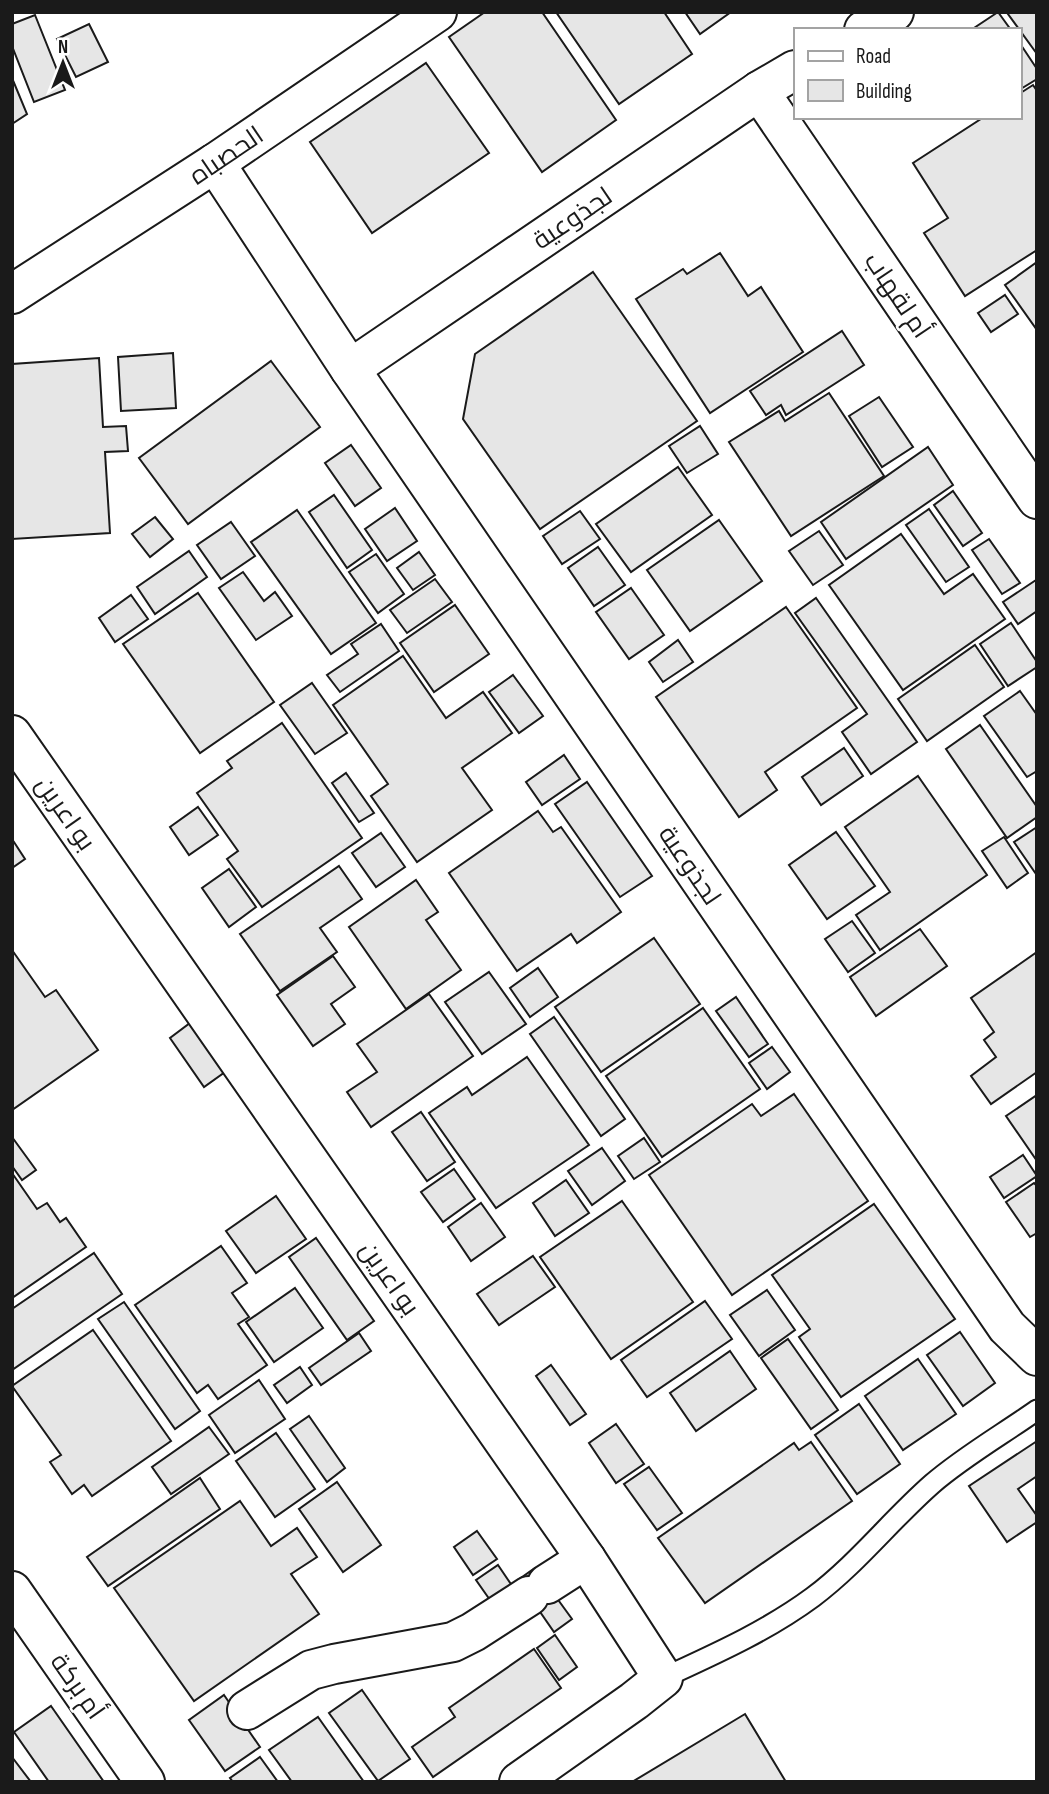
<svg xmlns="http://www.w3.org/2000/svg" width="1049" height="1794" viewBox="0 0 1049 1794" font-family="'Sofia Sans Condensed',Cairo,sans-serif">
<style>
.building{fill:#e6e6e6;stroke:#1a1a1a;stroke-width:2}
.lines{fill:none;stroke-linecap:round;stroke-linejoin:round}
.lane-casing{stroke:#1a1a1a;stroke-width:23}
.street-casing{stroke:#1a1a1a;stroke-width:42}
.lane{stroke:#fff;stroke-width:19}
.street{stroke:#fff;stroke-width:38}
.labels{text-anchor:middle;stroke-width:5;stroke-linejoin:round;paint-order:stroke}
.street-label{font-size:26px;fill:#1a1a1a;stroke:#fff}
</style>
<rect width="100%" height="100%" fill="#fff"/>
<g class="building">
<polygon points="485,12 542,12 616,120 542,172 449,37"/>
<polygon points="556,12 664,12 692,54 619,104"/>
<polygon points="685,12 731,12 700,34"/>
<polygon points="998,12 1011,30 971,30"/>
<polygon points="1010,12 1037,12 1037,54 1008,14"/>
<polygon points="35,15 65,90 34,102 12,46 12,24"/>
<polygon points="89,24 108,62 76,77 57,39"/>
<polygon points="1019,42 1037,69 1037,79 1019,90"/>
<polygon points="426,63 489,153 372,233 310,142"/>
<polygon points="12,78 27,114 12,124"/>
<polygon points="1033,85 1037,91 1037,250 965,296 924,233 948,218 913,163 984,117 1019,117 1019,94"/>
<polygon points="720,253 748,296 761,287 803,352 710,413 636,299 683,269 687,274"/>
<polygon points="1037,262 1037,330 1005,285"/>
<polygon points="593,272 697,421 540,529 463,419 475,354"/>
<polygon points="1005,295 1018,314 991,332 978,313"/>
<polygon points="842,331 864,365 786,415 781,405 766,415 750,391"/>
<polygon points="173,353 176,408 121,411 118,357"/>
<polygon points="99,358 103,427 126,426 128,451 105,452 110,533 12,539 12,364"/>
<polygon points="271,361 320,427 188,524 139,458"/>
<polygon points="829,393 884,476 791,536 729,442 779,411 785,421"/>
<polygon points="879,397 913,447 882,467 849,416"/>
<polygon points="700,426 718,454 687,473 669,446"/>
<polygon points="351,445 381,488 355,506 325,463"/>
<polygon points="928,447 953,485 846,559 821,522"/>
<polygon points="678,467 712,515 631,572 596,524"/>
<polygon points="953,491 982,533 963,546 934,505"/>
<polygon points="334,495 372,550 347,568 309,512"/>
<polygon points="395,508 417,541 387,561 365,529"/>
<polygon points="929,509 969,567 946,582 906,525"/>
<polygon points="297,510 376,623 331,654 251,542"/>
<polygon points="580,511 600,539 562,564 543,536"/>
<polygon points="155,517 173,539 150,557 132,534"/>
<polygon points="719,520 762,581 690,631 647,570"/>
<polygon points="231,522 255,556 221,579 197,545"/>
<polygon points="819,531 843,565 813,585 789,551"/>
<polygon points="901,534 944,594 973,574 1005,619 903,690 829,585"/>
<polygon points="989,539 1020,583 1002,594 972,550"/>
<polygon points="598,547 625,585 594,606 568,568"/>
<polygon points="189,551 207,577 155,614 137,587"/>
<polygon points="419,552 435,575 413,590 397,568"/>
<polygon points="376,554 404,594 378,613 349,572"/>
<polygon points="243,572 264,601 275,592 292,616 256,640 219,588"/>
<polygon points="435,579 452,602 407,633 390,610"/>
<polygon points="1036,580 1037,611 1018,624 1003,602"/>
<polygon points="631,588 664,635 629,659 596,612"/>
<polygon points="198,593 274,702 200,753 123,644"/>
<polygon points="131,595 148,619 115,642 99,618"/>
<polygon points="816,598 917,742 871,774 842,732 867,714 795,613"/>
<polygon points="455,605 489,654 434,692 400,643"/>
<polygon points="786,607 857,708 765,772 777,790 739,817 656,697"/>
<polygon points="1011,623 1037,662 1037,667 1008,686 980,644"/>
<polygon points="381,624 399,651 340,692 327,675 358,654 351,644"/>
<polygon points="678,640 693,662 663,682 649,662"/>
<polygon points="975,645 1004,687 927,741 898,699"/>
<polygon points="403,656 446,718 483,692 512,733 462,768 492,810 417,862 371,796 388,784 333,705"/>
<polygon points="513,675 543,716 519,733 489,692"/>
<polygon points="312,683 347,733 315,754 280,705"/>
<polygon points="1020,691 1037,715 1037,771 1027,777 984,716"/>
<polygon points="282,723 362,838 262,907 227,859 238,851 197,793 232,768 227,761"/>
<polygon points="980,725 1037,807 1037,817 1007,838 946,749"/>
<polygon points="844,748 863,776 821,805 802,777"/>
<polygon points="564,755 580,779 542,805 526,782"/>
<polygon points="346,773 374,813 359,822 332,783"/>
<polygon points="918,776 987,875 880,950 856,915 890,892 845,827"/>
<polygon points="587,782 652,876 620,897 555,804"/>
<polygon points="198,807 218,835 189,855 170,827"/>
<polygon points="538,811 553,832 561,827 621,912 577,943 571,934 517,971 449,873"/>
<polygon points="1037,827 1037,873 1036,874 1014,842"/>
<polygon points="836,832 875,886 827,919 789,865"/>
<polygon points="381,833 405,867 376,887 352,853"/>
<polygon points="1004,837 1028,873 1007,888 982,851"/>
<polygon points="12,839 25,859 12,868"/>
<polygon points="339,866 362,899 320,928 337,952 280,991 240,934"/>
<polygon points="229,869 256,907 229,927 202,888"/>
<polygon points="416,880 438,912 426,920 461,970 406,1009 349,927"/>
<polygon points="852,921 875,953 848,972 825,939"/>
<polygon points="920,929 947,966 876,1016 850,977"/>
<polygon points="654,938 700,1004 601,1072 555,1007"/>
<polygon points="12,950 45,997 56,990 98,1050 12,1110"/>
<polygon points="1037,952 1037,1072 991,1104 971,1076 996,1057 984,1040 994,1032 971,998"/>
<polygon points="333,956 355,987 331,1004 345,1024 313,1046 277,995"/>
<polygon points="538,968 558,997 530,1017 510,988"/>
<polygon points="489,972 526,1024 482,1054 445,1002"/>
<polygon points="429,994 473,1056 371,1127 347,1092 377,1072 357,1044"/>
<polygon points="736,997 768,1044 749,1057 716,1011"/>
<polygon points="703,1008 760,1089 662,1157 606,1076"/>
<polygon points="554,1017 625,1119 601,1136 530,1034"/>
<polygon points="190,1023 225,1072 204,1087 170,1038"/>
<polygon points="772,1047 790,1072 767,1089 749,1063"/>
<polygon points="527,1057 589,1145 496,1208 429,1113 467,1087 472,1095"/>
<polygon points="794,1094 868,1201 732,1295 649,1175 752,1104 761,1116"/>
<polygon points="1037,1095 1037,1161 1006,1116"/>
<polygon points="421,1112 455,1162 427,1181 392,1132"/>
<polygon points="12,1137 36,1170 22,1180 12,1166"/>
<polygon points="644,1138 660,1162 634,1179 618,1156"/>
<polygon points="602,1148 625,1181 592,1205 568,1171"/>
<polygon points="1023,1155 1037,1176 1004,1198 990,1177"/>
<polygon points="454,1169 475,1199 443,1222 421,1192"/>
<polygon points="12,1173 37,1209 47,1203 60,1222 66,1218 86,1247 12,1298"/>
<polygon points="566,1180 589,1213 555,1236 533,1203"/>
<polygon points="1034,1183 1037,1186 1037,1233 1030,1237 1006,1202"/>
<polygon points="276,1196 306,1239 256,1273 226,1231"/>
<polygon points="622,1201 693,1302 611,1359 540,1257"/>
<polygon points="481,1203 505,1237 471,1261 448,1227"/>
<polygon points="874,1204 955,1319 841,1397 799,1337 810,1329 772,1275"/>
<polygon points="316,1238 374,1321 347,1340 289,1257"/>
<polygon points="221,1246 247,1283 232,1293 249,1317 238,1324 267,1365 218,1399 208,1385 197,1393 135,1305"/>
<polygon points="94,1253 122,1294 12,1370 12,1309"/>
<polygon points="533,1256 555,1287 499,1325 477,1294"/>
<polygon points="295,1288 323,1328 274,1362 246,1322"/>
<polygon points="767,1290 795,1330 759,1356 730,1315"/>
<polygon points="705,1301 732,1339 647,1397 621,1360"/>
<polygon points="124,1302 200,1411 175,1429 98,1319"/>
<polygon points="93,1330 171,1441 92,1496 84,1485 72,1494 50,1462 61,1455 12,1386"/>
<polygon points="960,1332 995,1383 963,1406 927,1355"/>
<polygon points="359,1333 371,1351 321,1385 309,1368"/>
<polygon points="788,1339 838,1410 811,1429 761,1358"/>
<polygon points="730,1351 756,1389 696,1431 670,1393"/>
<polygon points="918,1359 956,1414 903,1450 865,1396"/>
<polygon points="551,1365 586,1414 570,1425 536,1376"/>
<polygon points="300,1367 312,1385 287,1403 274,1385"/>
<polygon points="259,1380 285,1419 235,1453 209,1415"/>
<polygon points="859,1404 900,1464 857,1494 815,1435"/>
<polygon points="309,1416 345,1468 327,1482 290,1429"/>
<polygon points="616,1424 644,1464 616,1483 589,1443"/>
<polygon points="209,1427 229,1454 171,1494 152,1467"/>
<polygon points="276,1433 315,1489 275,1517 236,1461"/>
<polygon points="1037,1441 1037,1476 1018,1489 1037,1516 1037,1522 1007,1542 969,1486"/>
<polygon points="811,1442 852,1501 705,1603 658,1538 794,1443 799,1450"/>
<polygon points="649,1467 682,1513 657,1530 624,1484"/>
<polygon points="200,1478 220,1509 108,1586 87,1557"/>
<polygon points="337,1482 381,1545 343,1572 299,1509"/>
<polygon points="240,1501 271,1546 297,1528 317,1557 291,1574 319,1614 194,1701 114,1588"/>
<polygon points="477,1531 497,1559 473,1575 454,1547"/>
<polygon points="498,1565 519,1596 497,1610 476,1580"/>
<polygon points="535,1568 572,1619 554,1632 518,1580"/>
<polygon points="555,1635 577,1667 559,1680 537,1648"/>
<polygon points="534,1649 561,1688 433,1777 412,1747 455,1717 449,1708"/>
<polygon points="362,1690 410,1759 378,1781 329,1713"/>
<polygon points="224,1695 260,1747 225,1771 189,1720"/>
<polygon points="51,1706 104,1782 49,1782 14,1732"/>
<polygon points="745,1714 786,1782 632,1782"/>
<polygon points="318,1717 364,1782 292,1782 269,1750"/>
<polygon points="12,1757 31,1782 12,1782"/>
<polygon points="260,1757 278,1782 233,1782 230,1778"/>
</g>
<g class="lines">
<defs>
<path id="lane" d="M 663,1678 C 715,1654 767,1631 813,1597 C 857,1564 891,1520 932,1484 C 963,1457 1003,1434 1037,1410"/>
<g id="street">
<polyline points="864,30 894,12"/>
<polyline points="759,91 1037,499"/>
<polyline points="215,163 350,369 1007,1327 1037,1356"/>
<polyline points="12,294 215,163 437,12"/>
<polyline points="350,369 759,91 795,70"/>
<polyline points="12,735 586,1559 663,1678 634,1701 519,1782"/>
<polyline points="547,1584 586,1559"/>
<polyline points="12,1591 145,1782"/>
<polyline points="247,1710 311,1670 334,1664 453,1642 473,1632 529,1596"/>
</g>
</defs>
<use href="#lane" class="lane-casing"/>
<use href="#street" class="street-casing"/>
<use href="#lane" class="lane"/>
<use href="#street" class="street"/>
</g>
<g class="labels">
<g class="street-label">
<text transform="translate(226 155) rotate(-34)" y="9">الحصباه</text>
<text transform="translate(572 218) rotate(-34)" y="9">لجذوعية</text>
<text transform="translate(898 295) rotate(56)" y="9">أم لقهاب</text>
<text transform="translate(66 813) rotate(55)" y="9">بو اعرين</text>
<text transform="translate(690 865) rotate(56)" y="9">لجذوعية</text>
<text transform="translate(390 1278) rotate(55)" y="9">بو اعرين</text>
<text transform="translate(78 1686) rotate(55)" y="9">أم بركة</text>
</g>
</g>
<rect width="1049" height="1794" fill="none" stroke="#1a1a1a" stroke-width="28"/>
<rect x="794" y="28" width="228" height="91" fill="#ffffff" stroke="#a3a3a3" stroke-width="2"/>
<rect x="808" y="51" width="35" height="10" fill="#ffffff" stroke="#a3a3a3" stroke-width="2"/>
<text x="856" y="63" font-size="21" fill="#1a1a1a">Road</text>
<rect x="808" y="80" width="35" height="21" fill="#e6e6e6" stroke="#a3a3a3" stroke-width="2"/>
<text x="856" y="98" font-size="21" fill="#1a1a1a">Building</text>
<g transform="translate(63 63)" stroke="#ffffff" stroke-width="5" paint-order="stroke">
<path d="M0-5L12 26L0 18L-12 26Z" fill="#1a1a1a"/>
<text y="-10" font-size="19" font-weight="bold" text-anchor="middle" fill="#1a1a1a">N</text>
</g>
</svg>
